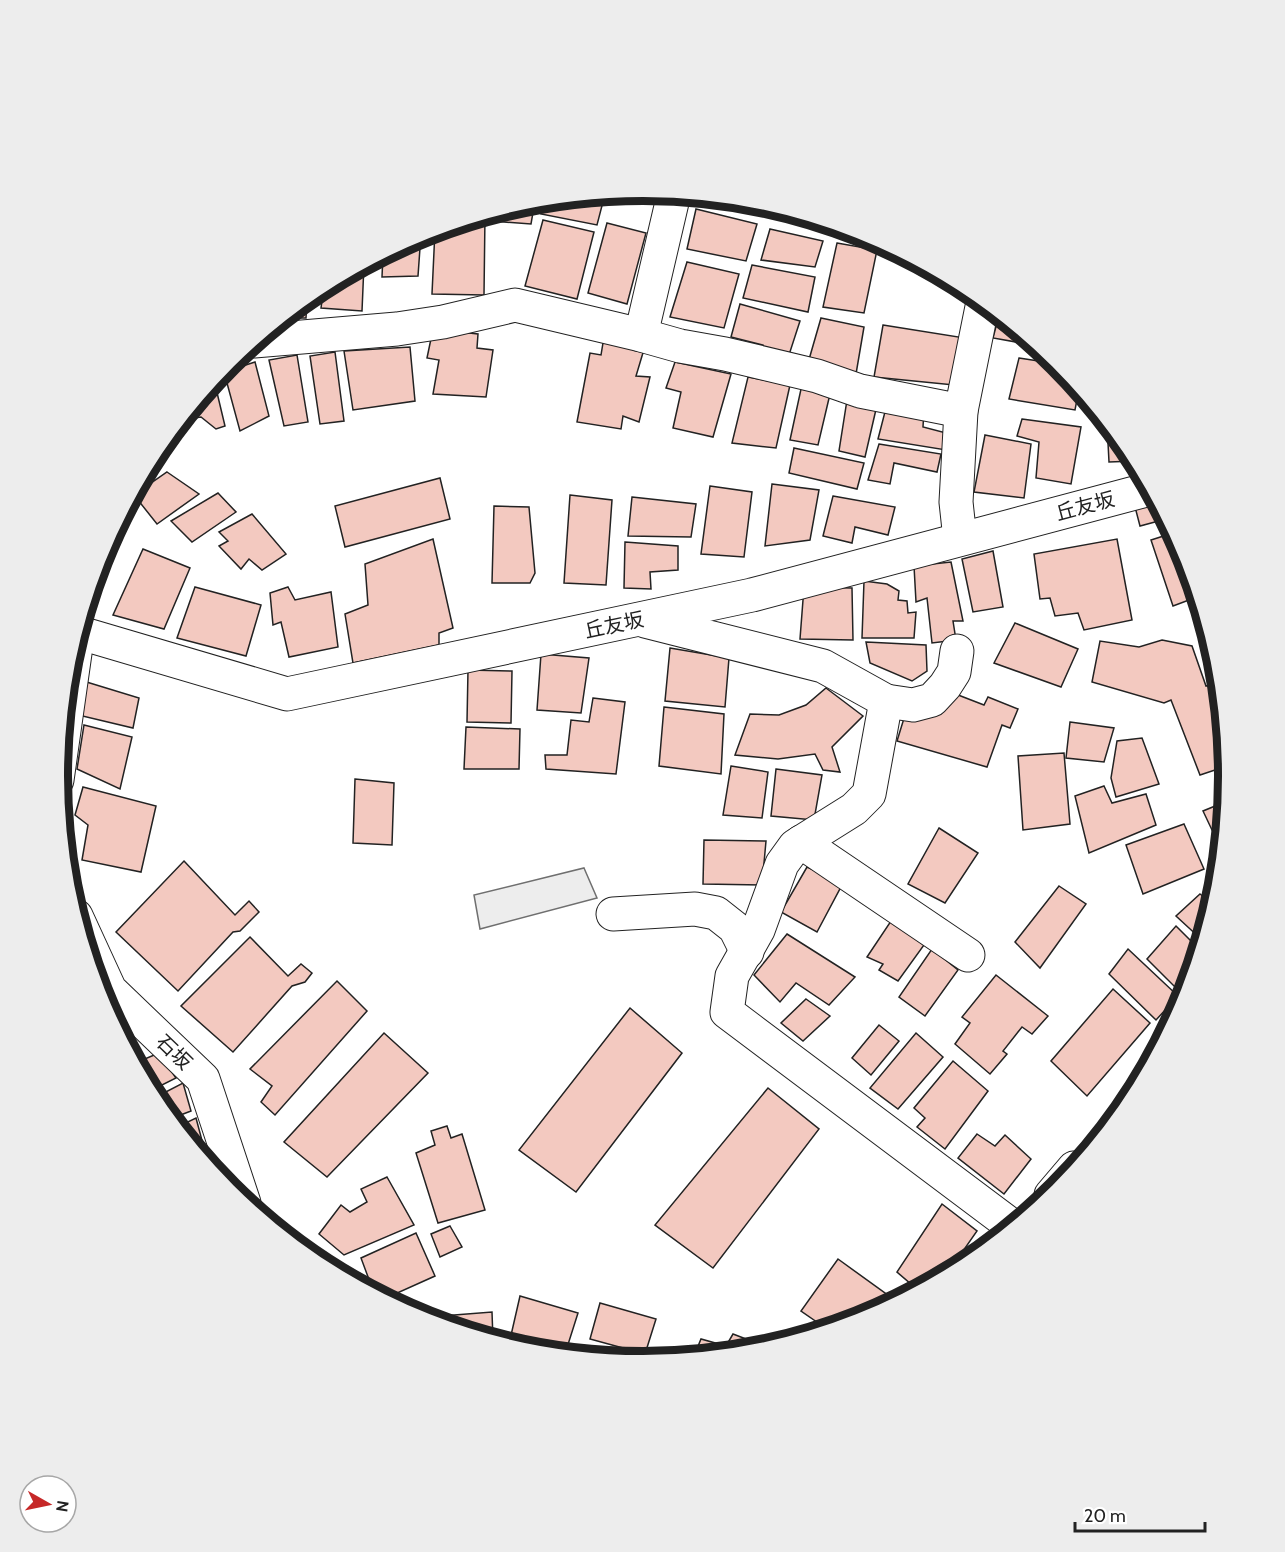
<svg xmlns="http://www.w3.org/2000/svg" width="1285" height="1552" viewBox="0 0 1285 1552" font-family="Cabin,'Noto Sans JP',sans-serif">
<style>
.parking{fill:#ededed;stroke:#6f6f6f;stroke-width:1.5}
.building{fill:#f3c9c0;stroke:#222;stroke-width:1.5}
.lines{fill:none;stroke-linecap:round;stroke-linejoin:round}
.minor-casing{stroke:#222;stroke-width:35}
.minor{stroke:#fff;stroke-width:33}
.labels{text-anchor:middle;stroke-width:4.5;stroke-linejoin:round;paint-order:stroke}
.street-label{font-size:20px;fill:#222;stroke:#fff}
.rim{fill:none;stroke:#222;stroke-width:8}
</style>
<rect width="100%" height="100%" fill="#fff"/>
<polygon class="parking" points="584,868 597,898 480,929 474,895"/>
<g class="building">
<polygon points="605,194 597,225 541,214 545,200"/>
<polygon points="702,196 737,200 736,204 701,199"/>
<polygon points="535,201 531,224 492,221 493,212"/>
<polygon points="747,201 757,202 792,212 789,220 745,207"/>
<polygon points="696,209 757,224 746,261 687,249"/>
<polygon points="485,215 484,295 432,294 435,230"/>
<polygon points="813,219 867,235 866,240 810,226"/>
<polygon points="543,220 594,232 577,299 525,286"/>
<polygon points="607,223 646,233 627,304 588,293"/>
<polygon points="770,229 823,241 815,267 761,260"/>
<polygon points="421,234 418,276 382,277 383,254"/>
<polygon points="837,243 877,250 864,313 823,307"/>
<polygon points="687,262 739,274 724,328 670,317"/>
<polygon points="364,264 362,311 321,308 324,286"/>
<polygon points="752,265 815,277 808,312 743,298"/>
<polygon points="307,297 306,318 282,318"/>
<polygon points="740,304 800,321 788,358 762,353 763,345 731,337"/>
<polygon points="999,315 1034,343 1033,345 993,338"/>
<polygon points="821,318 864,327 856,374 808,363"/>
<polygon points="883,325 965,338 954,385 874,377"/>
<polygon points="433,329 478,334 477,348 493,350 486,397 433,394 439,360 427,358"/>
<polygon points="604,337 645,346 636,376 650,377 639,422 623,416 621,429 577,422 590,353 601,355"/>
<polygon points="410,347 415,401 353,410 344,351"/>
<polygon points="335,352 344,421 320,424 310,356"/>
<polygon points="297,355 308,422 284,426 269,360"/>
<polygon points="1019,358 1058,364 1079,389 1075,410 1009,399"/>
<polygon points="255,362 269,416 240,431 224,372"/>
<polygon points="675,362 731,374 713,437 673,428 681,392 666,388"/>
<polygon points="748,377 790,385 776,448 732,443"/>
<polygon points="214,380 225,426 216,429 201,417 181,420"/>
<polygon points="801,389 830,394 818,445 790,440"/>
<polygon points="847,400 877,405 865,457 839,451"/>
<polygon points="887,404 924,410 923,427 950,434 946,450 878,439"/>
<polygon points="1022,419 1081,427 1071,484 1036,478 1039,442 1017,436"/>
<polygon points="1107,424 1130,451 1135,461 1109,462"/>
<polygon points="985,435 1031,444 1024,498 974,492"/>
<polygon points="879,444 941,454 937,472 894,463 890,484 868,480"/>
<polygon points="794,448 864,463 857,489 789,473"/>
<polygon points="167,472 199,494 157,524 134,495"/>
<polygon points="440,478 450,519 345,547 335,506"/>
<polygon points="772,484 819,490 810,540 765,546"/>
<polygon points="710,486 752,492 744,557 701,554"/>
<polygon points="218,493 236,512 192,542 171,521"/>
<polygon points="570,495 612,500 606,585 564,583"/>
<polygon points="833,496 895,507 888,535 855,527 852,543 823,536"/>
<polygon points="632,497 696,504 691,537 628,536"/>
<polygon points="1155,498 1166,519 1140,526 1134,503"/>
<polygon points="494,506 529,507 535,573 530,583 492,583"/>
<polygon points="252,514 286,554 262,570 249,559 241,569 219,546 228,541 219,532"/>
<polygon points="1173,533 1184,552 1197,597 1173,606 1151,540"/>
<polygon points="433,539 453,628 439,633 439,645 353,663 345,614 368,605 365,564"/>
<polygon points="1117,539 1132,620 1084,630 1078,613 1055,616 1050,598 1040,599 1034,554"/>
<polygon points="625,542 678,546 678,570 650,572 651,589 624,588"/>
<polygon points="143,549 190,568 164,629 113,615"/>
<polygon points="993,551 1003,607 973,612 962,559"/>
<polygon points="951,562 963,621 953,621 956,640 932,643 927,598 916,602 914,566"/>
<polygon points="864,581 887,584 899,591 898,600 907,601 908,613 916,612 914,638 862,638"/>
<polygon points="195,587 261,605 246,656 177,638"/>
<polygon points="288,587 295,600 331,592 338,647 289,657 281,622 273,625 270,593"/>
<polygon points="804,587 852,588 853,640 800,639"/>
<polygon points="1015,623 1078,649 1061,687 994,663"/>
<polygon points="1162,640 1192,646 1206,686 1219,683 1227,766 1200,775 1171,700 1164,703 1092,682 1100,641 1139,647"/>
<polygon points="866,642 926,645 927,671 912,681 870,663"/>
<polygon points="670,648 729,658 725,707 665,701"/>
<polygon points="541,654 589,658 581,713 537,710"/>
<polygon points="468,670 512,671 511,723 467,722"/>
<polygon points="80,680 139,698 133,728 74,714"/>
<polygon points="826,688 863,716 832,747 840,772 823,770 815,754 778,759 735,755 750,714 779,715 806,705"/>
<polygon points="953,693 984,705 988,697 1018,709 1010,728 1002,725 987,767 897,741 905,715"/>
<polygon points="593,698 625,702 616,774 546,769 545,755 567,755 571,720 589,722"/>
<polygon points="664,707 724,714 721,774 659,766"/>
<polygon points="1070,722 1114,728 1104,762 1066,758"/>
<polygon points="84,725 132,737 120,789 77,769"/>
<polygon points="466,727 520,729 519,769 464,769"/>
<polygon points="1142,738 1159,784 1116,797 1111,778 1117,741"/>
<polygon points="1064,753 1070,824 1023,830 1018,756"/>
<polygon points="731,766 768,772 762,818 723,815"/>
<polygon points="776,769 822,775 814,820 771,816"/>
<polygon points="355,779 394,783 392,845 353,843"/>
<polygon points="1104,786 1112,803 1146,794 1156,825 1089,853 1075,796"/>
<polygon points="83,787 156,806 141,872 82,860 88,825 75,815"/>
<polygon points="1225,802 1221,849 1203,811"/>
<polygon points="1184,824 1204,869 1143,894 1126,845"/>
<polygon points="939,828 978,853 945,903 908,884"/>
<polygon points="704,840 766,841 762,885 703,884"/>
<polygon points="184,861 235,915 249,901 259,912 240,931 233,932 178,991 116,932"/>
<polygon points="807,867 843,883 817,932 781,912"/>
<polygon points="1059,886 1086,904 1040,968 1015,942"/>
<polygon points="1200,894 1213,904 1202,940 1176,916"/>
<polygon points="891,921 924,945 898,981 879,970 883,964 867,957"/>
<polygon points="1176,926 1199,949 1192,973 1177,989 1147,959"/>
<polygon points="787,934 855,977 829,1005 796,983 780,1002 754,975"/>
<polygon points="250,937 288,976 301,964 312,973 305,982 292,986 233,1052 181,1006"/>
<polygon points="932,949 958,970 925,1016 899,997"/>
<polygon points="1128,949 1178,996 1156,1020 1109,974"/>
<polygon points="996,975 1048,1016 1032,1034 1022,1027 1003,1051 1007,1054 990,1074 955,1044 970,1023 962,1017"/>
<polygon points="337,981 367,1011 275,1115 261,1102 272,1086 250,1069"/>
<polygon points="1113,989 1150,1023 1087,1096 1051,1061"/>
<polygon points="806,999 830,1016 803,1041 781,1023"/>
<polygon points="111,1007 124,1028 119,1033 106,1009"/>
<polygon points="630,1008 682,1053 576,1192 519,1150"/>
<polygon points="879,1025 899,1041 871,1075 852,1058"/>
<polygon points="384,1033 428,1073 327,1177 284,1142"/>
<polygon points="916,1033 943,1057 898,1109 870,1088"/>
<polygon points="159,1053 176,1078 150,1091 135,1063"/>
<polygon points="953,1061 988,1091 945,1149 917,1127 925,1118 914,1108"/>
<polygon points="183,1083 191,1111 170,1119 154,1098"/>
<polygon points="768,1088 819,1129 713,1268 655,1225"/>
<polygon points="196,1118 204,1148 196,1151 177,1127"/>
<polygon points="447,1126 451,1138 462,1134 485,1210 438,1223 416,1153 435,1145 431,1131"/>
<polygon points="977,1134 995,1146 1005,1135 1031,1159 1004,1194 958,1158"/>
<polygon points="387,1177 414,1225 344,1255 319,1234 341,1205 350,1212 367,1202 361,1189"/>
<polygon points="942,1204 977,1231 947,1274 918,1290 897,1272"/>
<polygon points="450,1226 462,1247 440,1257 431,1234"/>
<polygon points="416,1233 435,1276 384,1299 374,1293 361,1258"/>
<polygon points="838,1259 896,1301 866,1317 827,1329 801,1311"/>
<polygon points="520,1296 578,1313 565,1354 528,1350 509,1344"/>
<polygon points="600,1303 656,1319 645,1354 590,1339"/>
<polygon points="492,1312 493,1340 429,1320 429,1317"/>
<polygon points="733,1334 767,1347 756,1350 694,1356 701,1339 726,1346"/>
<polygon points="593,1351 641,1359 641,1361 592,1357"/>
</g>
<g class="lines">
<defs>
<g id="minor">
<polyline points="641,335 673,198 677,194"/>
<polyline points="254,341 397,329 443,322 515,305 641,335 680,346 725,354 817,376 860,391 961,411"/>
<polyline points="960,539 956,502 961,411 983,302"/>
<polyline points="645,621 823,666 886,701 869,794 854,809 795,846 782,864 758,930 732,976 727,1012 1012,1226"/>
<polyline points="77,632 287,694 752,595 1150,489"/>
<polyline points="886,701 913,705 932,700 945,686 954,672 957,651"/>
<polyline points="57,780 78,632"/>
<polyline points="801,842 968,955"/>
<polyline points="613,914 695,909 716,913 735,928 747,952"/>
<polyline points="76,916 110,990 203,1079 244,1203"/>
<polyline points="1051,1195 1074,1168"/>
</g>
</defs>
<use href="#minor" class="minor-casing"/>
<use href="#minor" class="minor"/>
</g>
<g class="labels">
<g class="street-label">
<text transform="translate(1085 506) rotate(-15)" y="7">丘友坂</text>
<text transform="translate(614 625) rotate(-12)" y="7">丘友坂</text>
<text transform="translate(174 1052) rotate(44)" y="7">石坂</text>
</g>
</g>
<path d="M0 0H1285V1552H0ZM68 776a575 575 0 1 1 1150 0a575 575 0 1 1-1150 0Z" fill="#ededed" fill-rule="evenodd"/>
<path class="rim" d="M68 776a575 575 0 1 1 1150 0a575 575 0 1 1-1150 0Z"/>
<g transform="translate(48 1504) rotate(99)"><circle r="28" fill="#ffffff" stroke="#a7a7a7" stroke-width="1.5"/>
<path d="M0-4.5L10 22L0 15L-10 22Z" fill="#c62828"/>
<text y="-9" font-size="16" font-weight="bold" text-anchor="middle" fill="#222222">N</text>
</g>
<path d="M1075 1522v9h130v-9" fill="none" stroke="#222222" stroke-width="3"/>
<text x="1084" y="1522" font-size="18" fill="#222222" stroke="#ffffff" stroke-width="4.5" paint-order="stroke">20 m</text>
</svg>
